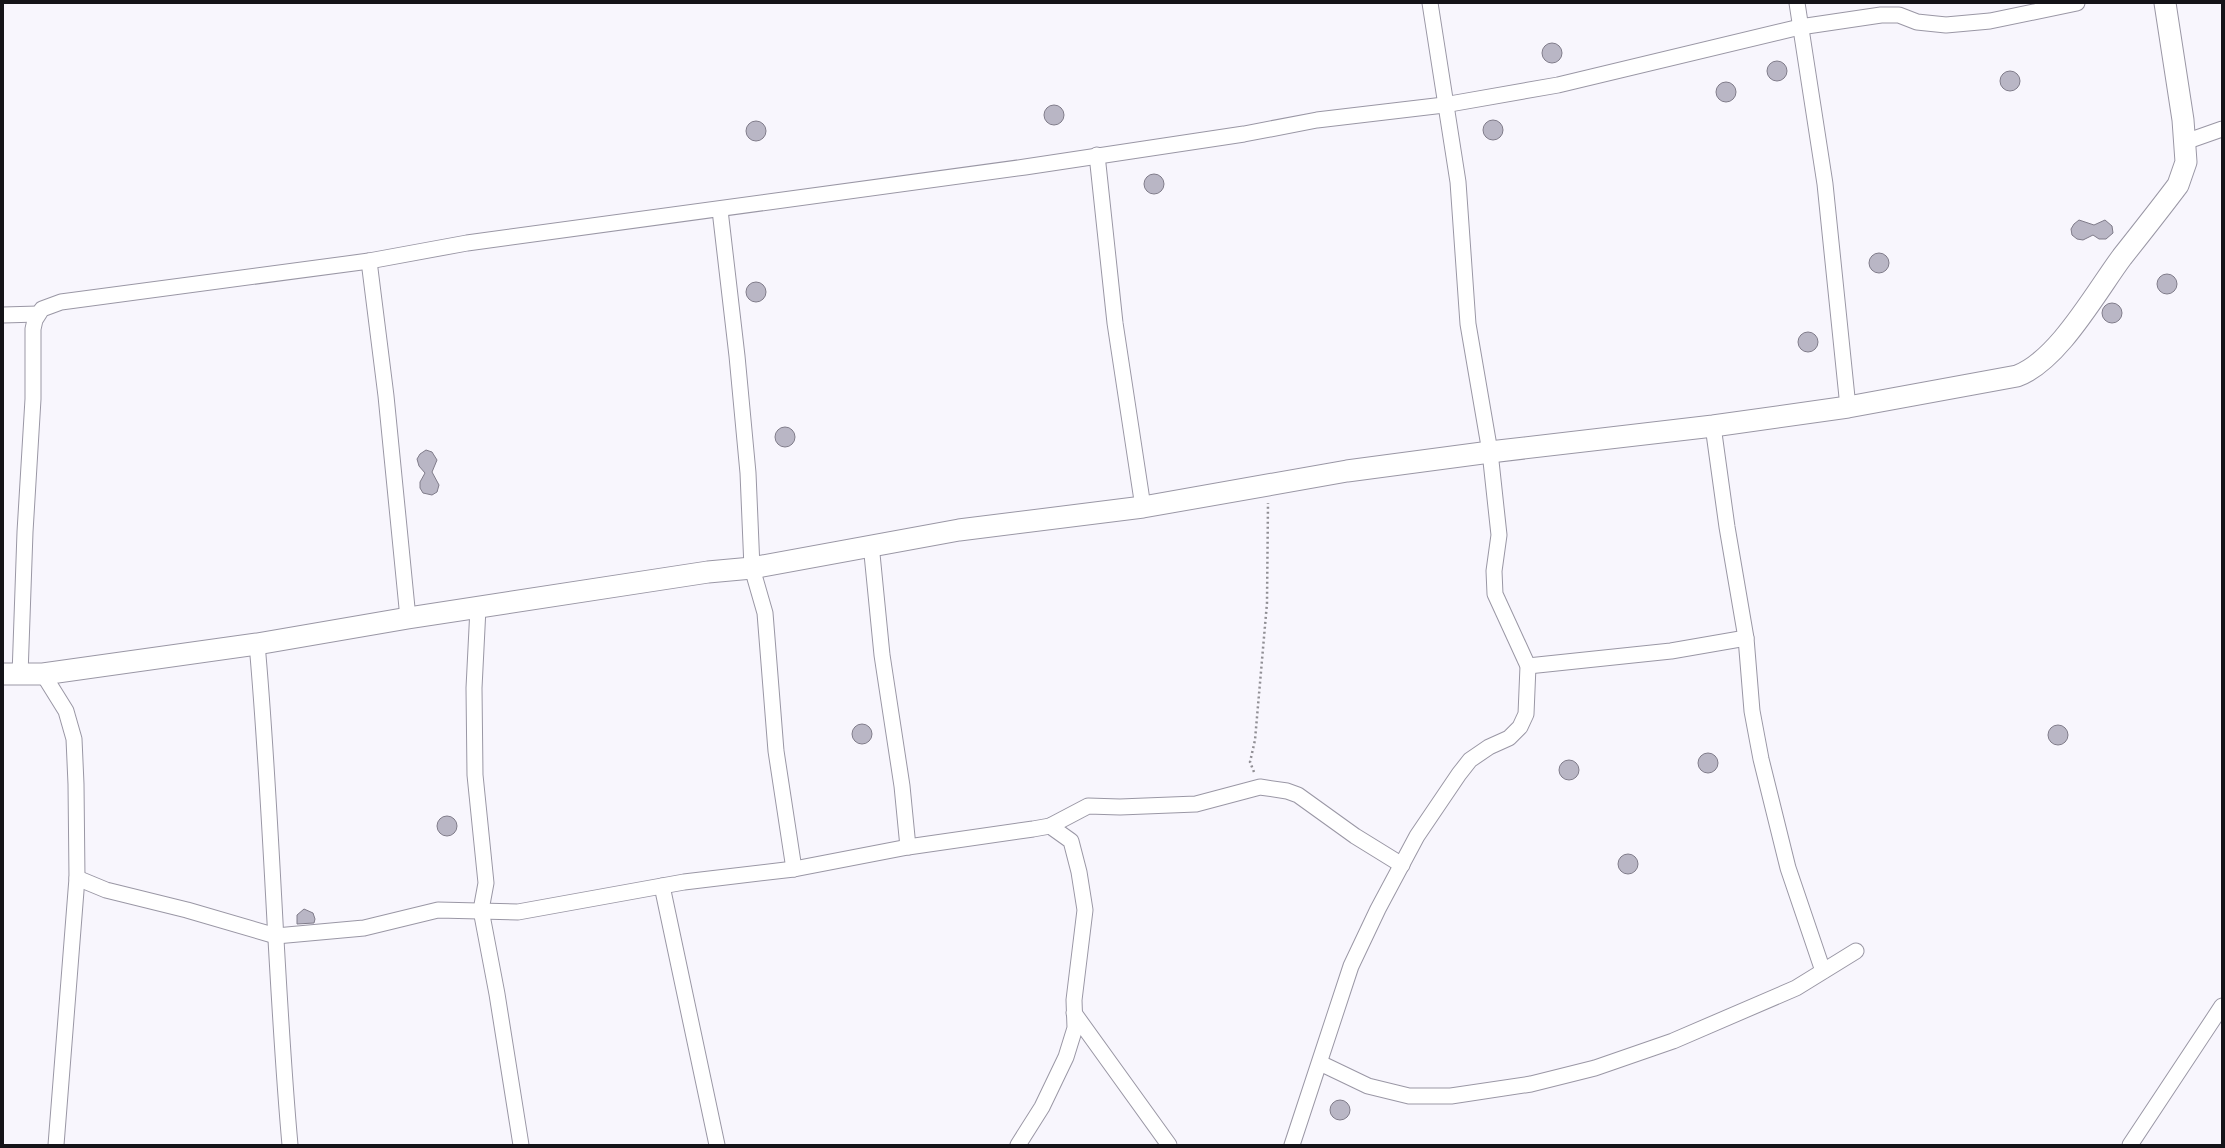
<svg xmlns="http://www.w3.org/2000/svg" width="2225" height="1148" viewBox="0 0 2225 1148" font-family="Lora,serif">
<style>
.building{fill:#b9b6c5;stroke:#807c8a}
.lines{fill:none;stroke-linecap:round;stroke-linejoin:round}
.street-casing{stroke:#9a97a5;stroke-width:17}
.secondary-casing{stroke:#9a97a5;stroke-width:23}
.path{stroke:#908e94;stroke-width:2.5;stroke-dasharray:2 3;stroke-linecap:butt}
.street{stroke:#fff;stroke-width:15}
.secondary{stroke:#fff;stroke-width:21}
</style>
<rect width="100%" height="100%" fill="#f8f6fd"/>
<g class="building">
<circle cx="1552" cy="53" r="10"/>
<circle cx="1777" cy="71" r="10"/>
<circle cx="2010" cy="81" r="10"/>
<circle cx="1726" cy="92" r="10"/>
<circle cx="1054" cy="115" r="10"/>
<circle cx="1493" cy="130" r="10"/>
<circle cx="756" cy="131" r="10"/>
<circle cx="1154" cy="184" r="10"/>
<polygon points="2079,220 2094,225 2105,220 2112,226 2113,233 2106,239 2099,239 2093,235 2083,240 2077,239 2072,235 2071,229 2074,224"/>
<circle cx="1879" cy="263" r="10"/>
<circle cx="2167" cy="284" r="10"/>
<circle cx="756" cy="292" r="10"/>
<circle cx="2112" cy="313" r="10"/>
<circle cx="1808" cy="342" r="10"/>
<circle cx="785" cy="437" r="10"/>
<polygon points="426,450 432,452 437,460 432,472 439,485 437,492 432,495 423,493 420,488 420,482 425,473 419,466 417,459 420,454"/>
<circle cx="862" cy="734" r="10"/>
<circle cx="2058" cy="735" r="10"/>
<circle cx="1708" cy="763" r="10"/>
<circle cx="1569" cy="770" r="10"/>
<circle cx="447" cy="826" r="10"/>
<circle cx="1628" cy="864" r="10"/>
<polygon points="304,909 313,913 315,919 314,923 297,924 297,915"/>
<circle cx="1340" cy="1110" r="10"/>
</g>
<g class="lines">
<defs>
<g id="street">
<polyline points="1797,3 1825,184 1848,407"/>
<polyline points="2185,142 2222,129"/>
<polyline points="1097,155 1115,323 1143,507"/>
<polyline points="720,210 737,356 748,473 752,568 765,613 776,751 794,869"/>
<polyline points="369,261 386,396 408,618"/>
<polyline points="3,315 38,314"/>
<polyline points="1713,426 1727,527 1746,638 1752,711 1761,759 1788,868 1823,971"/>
<polyline points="871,544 882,655 902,786 908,847"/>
<polyline points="478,608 474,688 475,775 486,883 481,910 497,994 521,1145"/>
<path d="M 257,644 C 272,810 275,978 290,1145"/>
<polyline points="1528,666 1671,651 1746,638"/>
<polyline points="43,674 66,711 74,739 76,784 77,878 56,1145"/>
<polyline points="20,675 25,532 33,399 33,329 35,320 42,309 61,302 369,261 467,243 1025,167 1244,134 1317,120 1444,105 1558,85 1800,27 1881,15 1899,15 1917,22 1946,25 1990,21 2077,3"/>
<polyline points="77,878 106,890 187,910 276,936 364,928 438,910 518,912 684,882 794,869 908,847 1033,829 1050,826 1088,806 1120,807 1196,804 1260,787 1287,791 1298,795 1355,836 1402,865"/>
<polyline points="662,886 717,1145"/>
<polyline points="1074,1013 1169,1145"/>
<polyline points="1320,1063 1368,1086 1409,1096 1451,1096 1531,1084 1595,1068 1673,1041 1796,988 1856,951"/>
<polyline points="1018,1145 1042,1107 1066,1057 1075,1028 1074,1000 1085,910 1079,872 1071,841 1050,826"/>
<polyline points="1292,1145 1351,966 1378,909 1417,836 1459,774 1470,760 1489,747 1509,738 1520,727 1526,714 1528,666 1495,594 1494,571 1499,535 1490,452 1468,324 1458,182 1430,3"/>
<polyline points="2130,1145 2222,1006"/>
</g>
<path id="secondary" d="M 3,674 L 43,674 L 257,644 L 408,618 L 708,572 L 752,568 L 959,530 L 1143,507 L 1347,471 L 1490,452 L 1713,426 L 1848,407 L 2017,376 C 2058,361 2096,292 2122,257 C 2141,233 2160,209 2178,185 L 2186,162 L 2183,120 L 2165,3"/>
</defs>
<use href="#street" class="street-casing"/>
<use href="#secondary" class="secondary-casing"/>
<polyline class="path" points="1254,772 1250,762 1255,740 1267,603 1268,503"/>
<use href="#street" class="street"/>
<use href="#secondary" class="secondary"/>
</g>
<rect width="2225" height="1148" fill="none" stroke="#141318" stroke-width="8"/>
</svg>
